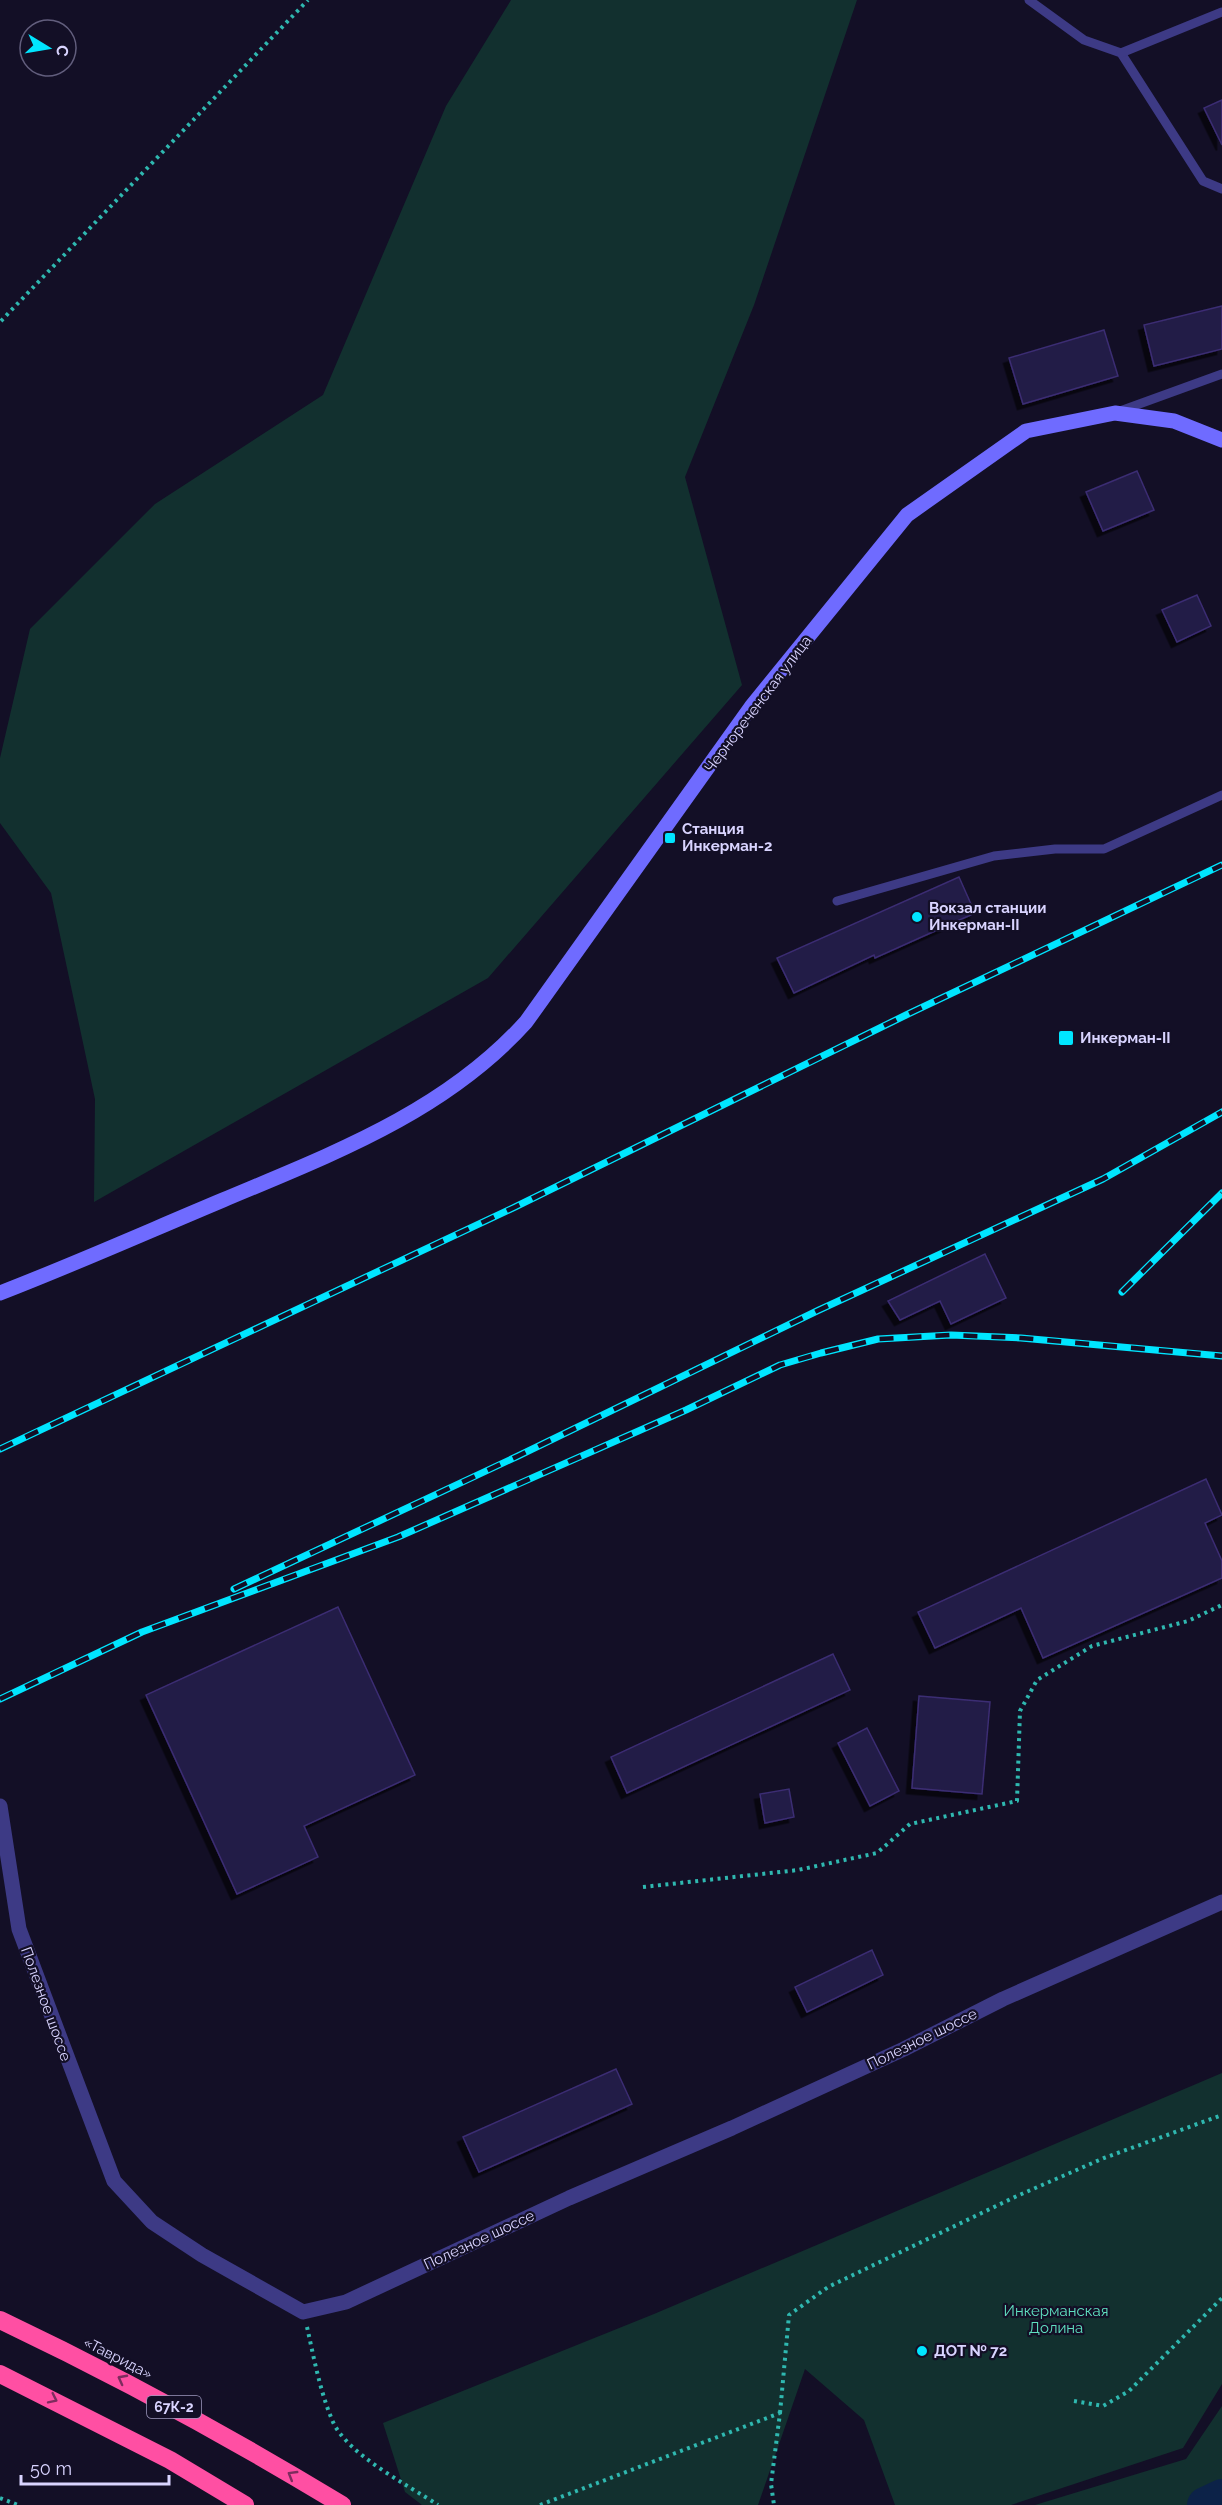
<svg xmlns="http://www.w3.org/2000/svg" width="1222" height="2505" viewBox="0 0 1222 2505" font-family="Raleway,sans-serif">
<style>
.green{fill:#12302f}
.lines{fill:none;stroke-linecap:round;stroke-linejoin:round}
.river{stroke:#0c2248;stroke-width:36}
.building{fill:#241b47;stroke:#3b2d73;stroke-width:1.5;filter:url(#shadow)}
.path{stroke:#2fb8b0;stroke-width:4;stroke-dasharray:3 4.5;stroke-linecap:butt}
.lane{stroke:#3d3a85;stroke-width:9}
.street{stroke:#3d3a85;stroke-width:15}
.secondary{stroke:#6f6bff;stroke-width:15}
.highway{stroke:#ff4fa3;stroke-width:18}
.rail-casing{stroke:#00e5ff;stroke-width:7}
.rail{stroke:#130f26;stroke-width:4.5;stroke-dasharray:14;stroke-linecap:butt}
.oneway{stroke:#7d2c5e}
.poi-dot{fill:#00e5ff;stroke:#130f26;stroke-width:2}
.labels{text-anchor:middle;stroke-width:4.5;stroke-linejoin:round;paint-order:stroke}
.shield{fill:#130f26;stroke:#9e99be;stroke-width:1.5}
.shield-label{font-size:14px;font-weight:bold;fill:#d9d4ff}
.street-label{font-size:15px;fill:#d9d4ff;stroke:#130f26}
.poi-label{font-size:15px;font-weight:bold;fill:#d9d4ff;stroke:#130f26;text-anchor:start}
.park-label{font-size:15px;fill:#5fe0c0;stroke:#130f26}
</style>
<defs>
<filter id="shadow"><feDropShadow dx="-5.5" dy="5.5" stdDeviation="0" flood-color="#0009"/></filter>
</defs>
<rect width="100%" height="100%" fill="#130f26"/>
<g class="green">
<polygon points="511,0 857,0 754,305 685,477 742,685 488,978 94,1202 95,1099 51,893 0,823 0,758 30,629 155,504 323,395 446,106"/>
<polygon points="1222,2073 1222,2384 1183,2448 1011,2505 895,2505 864,2420 805,2369 758,2505 422,2505 405,2492 383,2423 654,2314"/>
<polygon points="1222,2406 1222,2505 1035,2505 1186,2459"/>
</g>
<g class="lines">
<polyline class="river" points="1205,2505 1222,2497"/>
</g>
<g class="building">
<polygon points="1222,100 1222,145 1204,108"/>
<polygon points="1222,306 1222,349 1154,366 1144,325"/>
<polygon points="1104,330 1118,376 1023,404 1009,358"/>
<polygon points="1137,471 1154,510 1103,531 1086,492"/>
<polygon points="1197,595 1211,626 1177,642 1162,610"/>
<polygon points="959,877 975,913 875,958 874,955 794,993 777,958"/>
<polygon points="985,1254 1006,1298 951,1324 940,1301 900,1320 888,1301"/>
<polygon points="1206,1479 1222,1515 1205,1523 1222,1561 1222,1578 1043,1658 1021,1608 935,1648 918,1612"/>
<polygon points="338,1607 415,1775 304,1826 318,1857 237,1894 146,1695"/>
<polygon points="833,1654 850,1690 627,1793 611,1757"/>
<polygon points="919,1696 990,1702 982,1794 912,1788"/>
<polygon points="867,1728 899,1791 870,1806 838,1743"/>
<polygon points="789,1789 794,1817 765,1823 760,1794"/>
<polygon points="872,1950 883,1975 807,2012 795,1987"/>
<polygon points="616,2069 632,2104 479,2172 463,2137"/>
</g>
<g class="lines">
<g class="path">
<polyline points="1,321 308,0"/>
<polyline points="643,1887 798,1870 877,1853 910,1824 1017,1801 1020,1711 1037,1680 1092,1646 1188,1621 1222,1605"/>
<path d="M 307,2327 C 314,2358 320,2392 333,2422 C 348,2455 408,2485 438,2505"/>
<polyline points="1074,2401 1103,2406 1129,2391 1222,2298"/>
<polyline points="780,2413 789,2315 828,2287 1017,2196 1104,2158 1222,2115"/>
<polyline points="0,2498 18,2505"/>
<polyline points="540,2505 780,2413 771,2484 774,2505"/>
</g>
<g class="lane">
<polyline points="1029,0 1084,40 1121,53 1203,181 1222,189"/>
<polyline points="1121,53 1222,12"/>
<polyline points="1120,411 1222,374"/>
<polyline points="837,901 994,856 1055,849 1104,849 1222,795"/>
</g>
<polyline class="street" points="0,1806 19,1929 114,2181 152,2222 202,2255 303,2312 346,2302 569,2198 732,2128 904,2049 1003,1999 1222,1902"/>
<path class="secondary" d="M 0,1293 C 75,1264 149,1231 223,1200 C 332,1154 445,1112 526,1022 L 751,707 L 907,515 L 1026,431 L 1115,413 L 1174,421 L 1222,440"/>
<g class="highway">
<path d="M 0,2320 C 118,2376 230,2437 342,2505"/>
<polyline points="0,2374 170,2460 245,2505"/>
</g>
<defs>
<g id="rail">
<polyline points="1122,1292 1222,1193"/>
<polyline points="0,1449 515,1207 906,1015 1222,865"/>
<polyline points="234,1589 518,1456 819,1310 1103,1179 1222,1112"/>
<polyline points="0,1699 142,1632 398,1537 686,1410 780,1365 821,1353 878,1339 951,1335 1021,1338 1222,1356"/>
</g>
</defs>
<use href="#rail" class="rail-casing"/>
<use href="#rail" class="rail"/>
</g>
<defs><path id="oneway-chevron" d="M-2-3.5L2.5 0L-2 3.5" fill="none" stroke-width="1.6" stroke-linecap="round" stroke-linejoin="round" transform="scale(1.5)"/></defs>
<g class="oneway">
<use href="#oneway-chevron" transform="translate(122 2379) rotate(-152)"/>
<use href="#oneway-chevron" transform="translate(53 2399) rotate(26)"/>
<use href="#oneway-chevron" transform="translate(292 2475) rotate(-149)"/>
</g>
<g class="poi-dot">
<rect x="664" y="832" width="12" height="12" rx="3"/>
<circle cx="917" cy="917" r="6"/>
<rect x="1058" y="1030" width="16" height="16" rx="3"/>
<circle cx="922" cy="2351" r="6"/>
</g>
<g class="labels">
<rect class="shield" x="147" y="2396" width="54" height="22" rx="4.5"/>
<g class="shield-label">
<text x="174" y="2412">67К-2</text>
</g>
<g class="street-label">
<text transform="translate(758 704) rotate(-53)" y="5">Чернореченская улица</text>
<text transform="translate(46 2004) rotate(70)" y="5">Полезное шоссе</text>
<text transform="translate(922 2039) rotate(-26)" y="5">Полезное шоссе</text>
<text transform="translate(479 2240) rotate(-25)" y="5">Полезное шоссе</text>
<text transform="translate(118 2358) rotate(27)" y="5">«Таврида»</text>
</g>
<g class="poi-label">
<text x="682" y="834">Станция<tspan x="682" dy="17">Инкерман-2</tspan></text>
<text x="929" y="913">Вокзал станции<tspan x="929" dy="17">Инкерман-II</tspan></text>
<text x="1080" y="1043">Инкерман-II</text>
<text x="934" y="2356">ДОТ № 72</text>
</g>
<g class="park-label">
<text x="1056" y="2316">Инкерманская<tspan x="1056" dy="17">Долина</tspan></text>
</g>
</g>
<g transform="translate(48 48) rotate(101)"><circle r="28" fill="#130f26" stroke="#625e7d" stroke-width="1.5"/>
<path d="M0-4.5L10 22L0 15L-10 22Z" fill="#00e5ff"/>
<text y="-9" font-size="16" font-weight="bold" text-anchor="middle" fill="#d9d4ff">С</text>
</g>
<path d="M21 2475v9h148v-9" fill="none" stroke="#d9d4ff" stroke-width="3"/>
<text x="30" y="2475" font-size="18" fill="#d9d4ff" stroke="#130f26" stroke-width="4.5" paint-order="stroke">50 m</text>
</svg>
